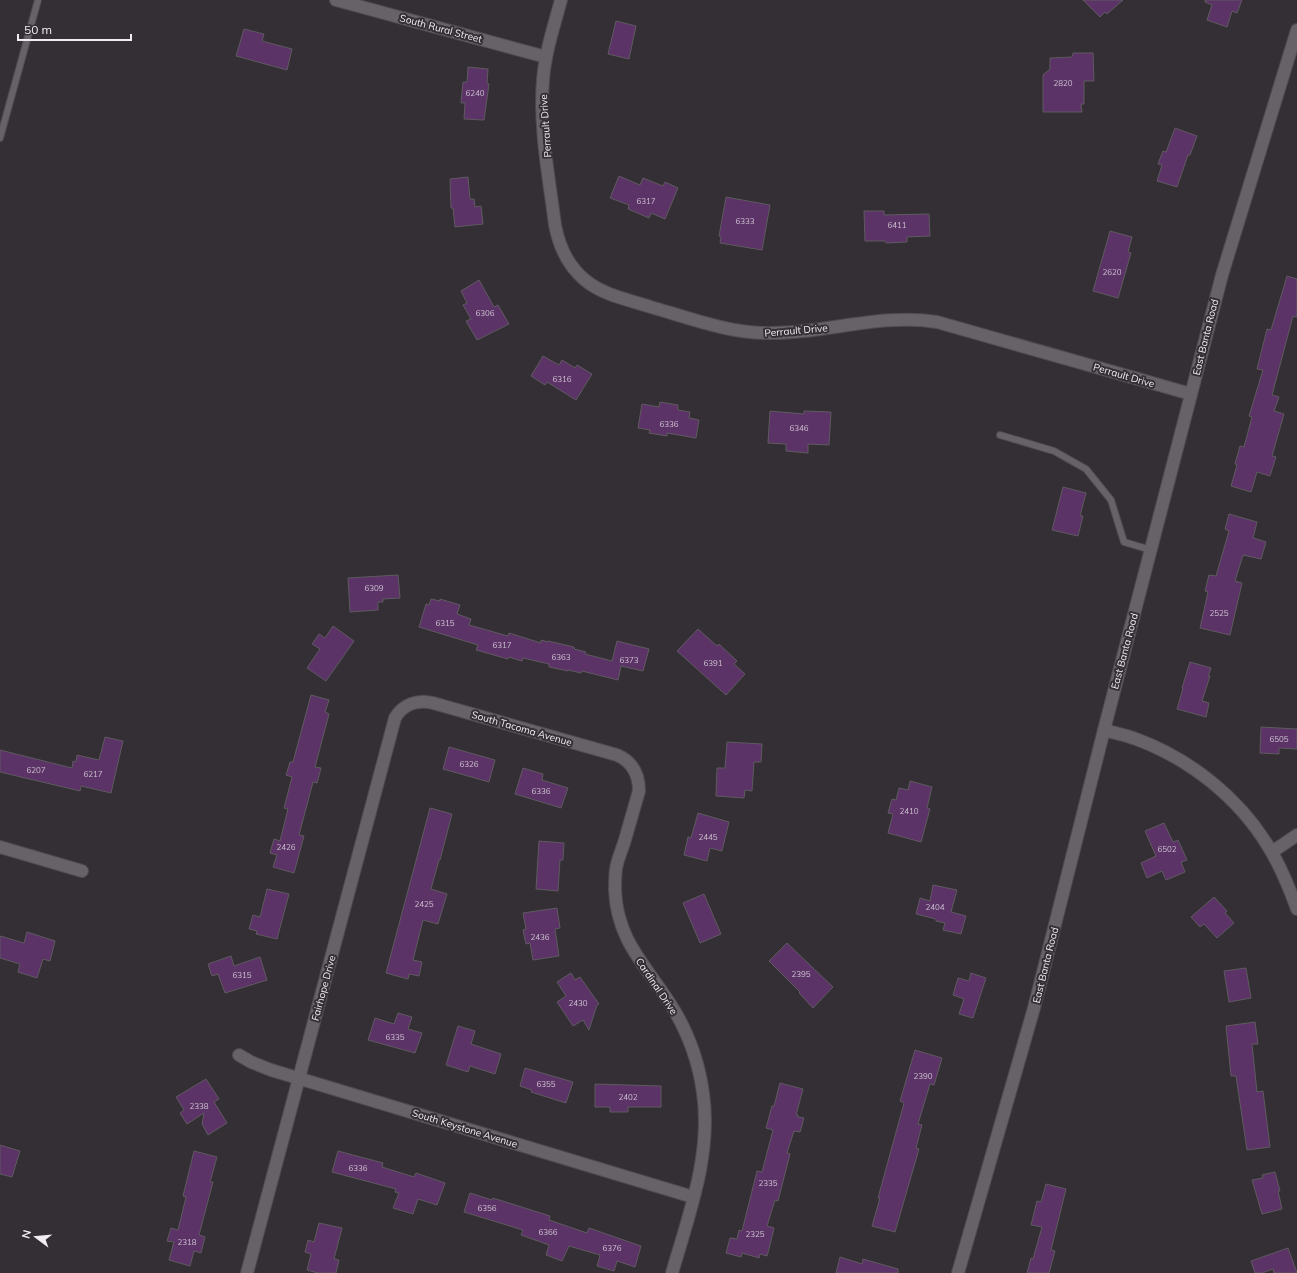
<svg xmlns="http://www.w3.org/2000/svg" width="1297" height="1273" viewBox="0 0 1297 1273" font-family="Mulish,sans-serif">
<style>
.building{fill:#5b3366;stroke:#5f5a60}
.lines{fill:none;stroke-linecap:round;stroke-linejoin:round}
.service-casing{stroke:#4f4b50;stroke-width:8}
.minor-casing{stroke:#4f4b50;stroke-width:14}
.tertiary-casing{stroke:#4f4b50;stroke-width:14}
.service{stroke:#676168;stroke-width:6}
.minor{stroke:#676168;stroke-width:12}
.tertiary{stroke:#676168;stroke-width:12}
.labels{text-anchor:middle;stroke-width:4;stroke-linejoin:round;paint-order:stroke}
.number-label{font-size:8px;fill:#ccbfcf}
.street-label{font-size:10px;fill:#f1eef2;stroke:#342f35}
</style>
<rect width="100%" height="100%" fill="#342f35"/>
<g class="building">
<polygon points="1083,0 1123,0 1107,14 1105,12 1100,17"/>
<polygon points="1205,0 1242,0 1237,13 1232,11 1227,27 1207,20 1212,5 1205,2"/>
<polygon points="616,21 636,26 629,59 608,54"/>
<polygon points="244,29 264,34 262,41 292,49 287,70 236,56"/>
<polygon points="1073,53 1093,53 1094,81 1084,81 1084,104 1081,104 1082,112 1043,112 1043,75 1050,69 1050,58 1072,57"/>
<polygon points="468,67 488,69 487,83 489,84 484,120 464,119 465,103 461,103 463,82 467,82"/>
<polygon points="1175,128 1197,136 1190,155 1188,155 1177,187 1157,181 1162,165 1158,164 1163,151 1166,152"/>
<polygon points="619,176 640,185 643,178 663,186 665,182 678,188 665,219 651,213 649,218 628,209 629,205 610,198"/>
<polygon points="468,177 470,199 474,199 475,207 481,206 483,224 455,227 453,208 451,208 450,179"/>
<polygon points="726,197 770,205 762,250 720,243 721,237 719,236"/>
<polygon points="864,211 884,211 884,215 929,214 930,236 907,237 907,242 886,243 885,241 865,241"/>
<polygon points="1110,231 1132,237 1128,252 1131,253 1118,298 1093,291"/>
<polygon points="1287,276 1297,279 1297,317 1293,316 1272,395 1279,397 1274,411 1284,414 1272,456 1276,457 1270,476 1257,472 1251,492 1231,486 1237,465 1235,464 1240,446 1244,447 1252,417 1249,416 1263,370 1257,369 1267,329 1271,330"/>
<polygon points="479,280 494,307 498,305 509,324 477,340 466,321 471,319 463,305 467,303 461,291"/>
<polygon points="543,356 559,365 562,360 575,368 577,365 592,374 576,400 547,382 545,385 531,376"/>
<polygon points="660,402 678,405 678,410 690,412 689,418 699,420 696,438 667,433 667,436 649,433 650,430 638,428 642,404 659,407"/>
<polygon points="770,411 804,414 804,411 831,412 829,445 808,444 808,453 786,451 786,444 768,443"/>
<polygon points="1063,487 1086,493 1080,516 1083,516 1078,536 1052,530"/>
<polygon points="1229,514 1257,522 1253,538 1266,542 1261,559 1243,555 1235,581 1242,583 1230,635 1200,628 1208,592 1205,591 1209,575 1216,576 1229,531 1225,529"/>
<polygon points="398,575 400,598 383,599 383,602 378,602 378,610 350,612 348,578"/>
<polygon points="431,599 440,601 440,599 460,605 457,614 471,619 469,625 508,636 509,633 541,643 541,640 548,642 548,641 574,647 574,649 586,652 585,654 612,661 617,641 649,649 643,671 621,666 618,680 582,671 581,673 568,670 568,671 549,667 549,664 523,658 522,661 509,657 508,659 476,650 478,645 419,627 426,604 429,605"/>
<polygon points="333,626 354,641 326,681 307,668 320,649 312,644 319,634 325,638"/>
<polygon points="698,629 717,646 719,644 737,661 734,664 745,674 726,695 677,651"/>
<polygon points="1190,662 1211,668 1208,676 1210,676 1202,701 1209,703 1206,717 1177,709 1183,688 1182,688"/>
<polygon points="311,695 329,700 325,712 329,714 315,767 321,768 317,783 313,782 299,835 304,836 294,873 273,867 277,855 270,853 274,839 280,841 288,809 284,808 292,777 286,775 290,762 293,762"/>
<polygon points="1261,727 1297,729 1297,749 1279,748 1279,754 1260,753"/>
<polygon points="105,737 123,741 111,793 81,786 80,791 0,772 0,750 72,768 73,761 76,762 77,755 99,760"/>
<polygon points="727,742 762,744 761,762 754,762 752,791 745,790 744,798 716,796 717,768 725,768"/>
<polygon points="449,747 495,760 489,782 443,769"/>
<polygon points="523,768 543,774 542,780 568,788 561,808 515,794"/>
<polygon points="910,781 932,787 927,808 930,809 921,842 888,833 893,814 888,813 892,799 896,800 899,788 908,790"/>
<polygon points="430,808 452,814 440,860 439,860 431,889 447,894 438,924 423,920 413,960 422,962 419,976 409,974 408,979 386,973"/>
<polygon points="698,813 729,822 722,851 710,848 707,861 684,855 688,837 691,838"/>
<polygon points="1164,823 1173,842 1178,840 1187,860 1181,862 1185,872 1166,880 1162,871 1147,878 1141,863 1156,856 1145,831"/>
<polygon points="539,841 564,843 563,860 560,860 558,891 536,889"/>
<polygon points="933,885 957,890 951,912 966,916 961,934 943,930 945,923 936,921 936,919 916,914 920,898 930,901"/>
<polygon points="267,889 289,894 277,939 256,934 257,931 249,929 253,915 260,917"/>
<polygon points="704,894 721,934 700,943 683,903"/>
<polygon points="1214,897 1227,911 1225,913 1234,923 1217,938 1204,924 1200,927 1191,917"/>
<polygon points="557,908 560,928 555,929 559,956 533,960 530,943 526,944 523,930 526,929 523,913"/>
<polygon points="27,932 55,941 50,961 43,959 37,978 18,972 20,964 0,958 0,936 24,943"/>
<polygon points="787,943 833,987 813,1008 799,993 800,992 769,961"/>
<polygon points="231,956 234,966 260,957 267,980 225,993 218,974 212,976 208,964"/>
<polygon points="1246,968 1251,998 1229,1002 1224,971"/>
<polygon points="571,973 575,980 580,977 599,1004 597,1005 589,1030 583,1020 573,1026 557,1002 566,996 557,982"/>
<polygon points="971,973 986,978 973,1018 959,1014 964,999 953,995 958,978 969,981"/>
<polygon points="398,1013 412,1017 408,1029 422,1033 415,1053 368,1040 375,1018 394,1024"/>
<polygon points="1255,1022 1258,1044 1252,1044 1257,1092 1263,1091 1270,1147 1247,1150 1236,1076 1231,1076 1226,1026"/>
<polygon points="458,1026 475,1031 471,1044 501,1054 495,1074 470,1066 468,1072 446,1065"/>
<polygon points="915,1050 942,1058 934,1085 930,1084 918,1124 922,1125 916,1148 919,1149 895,1232 872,1226 880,1198 878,1198 904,1103 900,1101"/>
<polygon points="525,1068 573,1082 566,1103 531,1092 532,1090 520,1086"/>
<polygon points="206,1079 219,1099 214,1102 227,1123 208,1135 202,1124 204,1113 187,1124 180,1113 184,1110 176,1097"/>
<polygon points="780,1083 803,1089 796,1115 798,1115 798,1117 804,1118 800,1132 794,1131 787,1153 790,1154 778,1201 775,1200 767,1226 774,1228 769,1249 767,1256 760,1254 759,1258 742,1253 741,1257 726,1253 730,1238 737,1239 739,1230 742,1231 757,1171 762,1172 773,1130 766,1128 772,1106 774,1106"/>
<polygon points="595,1084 661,1086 661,1107 628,1107 628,1112 610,1112 610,1107 595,1107"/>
<polygon points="0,1145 20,1151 12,1177 0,1174"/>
<polygon points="194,1151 217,1157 210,1182 213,1182 199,1235 205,1237 201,1253 194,1251 190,1266 169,1260 174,1242 167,1241 171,1228 178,1230 186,1197 183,1196"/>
<polygon points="338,1151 383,1163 382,1167 414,1177 416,1173 445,1183 437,1205 418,1199 413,1214 393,1208 399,1193 395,1192 396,1189 332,1172"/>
<polygon points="1275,1172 1280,1191 1278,1191 1282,1209 1262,1214 1252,1180 1263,1178 1262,1175"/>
<polygon points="1046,1184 1066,1189 1051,1250 1055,1251 1049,1273 1027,1273 1031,1258 1033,1259 1042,1227 1031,1225 1037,1201 1041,1202"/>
<polygon points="470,1193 492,1200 493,1198 550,1216 549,1220 587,1233 589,1228 641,1246 635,1267 617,1261 614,1271 597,1266 600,1255 569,1246 562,1261 546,1255 549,1245 521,1235 523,1230 464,1212"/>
<polygon points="319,1223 342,1228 334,1259 339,1260 336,1273 318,1273 307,1270 311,1254 305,1252 308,1240 314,1242"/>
<polygon points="1288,1248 1297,1273 1274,1273 1273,1269 1262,1273 1255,1273 1251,1261"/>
<polygon points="840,1257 862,1264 863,1259 898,1269 898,1273 836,1273"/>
</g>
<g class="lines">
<defs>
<g id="service">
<polyline points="0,138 38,0"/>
<polyline points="1000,435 1054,451 1086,469 1111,500 1124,542 1151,550"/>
</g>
<g id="minor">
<polyline points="336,0 546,57"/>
<path d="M 561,0 C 554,26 545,53 543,80 C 539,128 549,177 555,225 C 559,246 568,266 585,280 C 604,296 631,300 654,308 C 693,319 731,334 772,333 C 828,333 882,313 937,322 L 1191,394"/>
<path d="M 1104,730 C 1114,733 1126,735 1136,739 C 1190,759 1238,797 1268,846 C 1280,865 1289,887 1297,909"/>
<polyline points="0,847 82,871"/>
<polyline points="1272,852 1297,835"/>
<polyline points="239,1055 251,1062 271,1070 693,1197"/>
<path d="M 247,1273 L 395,718 C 403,704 418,699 433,703 L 617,755 C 633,762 639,775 639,791 C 634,808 629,826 624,843 C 621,852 617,861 616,869 C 615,876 615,884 615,890 C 617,943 649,968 674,1010 C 689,1035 699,1064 703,1093 C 712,1154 689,1214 672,1273"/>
</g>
<polyline id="tertiary" points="958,1273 1034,1008 1104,730 1222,275 1297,30"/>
</defs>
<use href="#service" class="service-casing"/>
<use href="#minor" class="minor-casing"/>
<use href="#tertiary" class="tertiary-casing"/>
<use href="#service" class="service"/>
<use href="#minor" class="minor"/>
<use href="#tertiary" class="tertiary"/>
</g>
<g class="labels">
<g class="number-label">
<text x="1063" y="86">2820</text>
<text x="475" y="96">6240</text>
<text x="646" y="204">6317</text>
<text x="745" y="224">6333</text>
<text x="897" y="228">6411</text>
<text x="1112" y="275">2620</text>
<text x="485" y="316">6306</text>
<text x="562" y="382">6316</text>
<text x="669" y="427">6336</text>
<text x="799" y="431">6346</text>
<text x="374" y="591">6309</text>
<text x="1219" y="616">2525</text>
<text x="445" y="626">6315</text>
<text x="502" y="648">6317</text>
<text x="561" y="660">6363</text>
<text x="629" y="663">6373</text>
<text x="713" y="666">6391</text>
<text x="1279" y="742">6505</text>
<text x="469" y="767">6326</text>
<text x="36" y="773">6207</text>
<text x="93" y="777">6217</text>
<text x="541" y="794">6336</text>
<text x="909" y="814">2410</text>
<text x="708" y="840">2445</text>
<text x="286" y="850">2426</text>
<text x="1167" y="852">6502</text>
<text x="424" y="907">2425</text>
<text x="935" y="910">2404</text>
<text x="540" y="940">2436</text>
<text x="801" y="977">2395</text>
<text x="242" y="978">6315</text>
<text x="578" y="1006">2430</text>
<text x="395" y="1040">6335</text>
<text x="923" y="1079">2390</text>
<text x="546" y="1087">6355</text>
<text x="628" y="1100">2402</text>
<text x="199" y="1109">2338</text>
<text x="358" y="1171">6336</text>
<text x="768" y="1186">2335</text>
<text x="487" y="1211">6356</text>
<text x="548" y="1235">6366</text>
<text x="755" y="1237">2325</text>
<text x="187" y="1245">2318</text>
<text x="612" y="1251">6376</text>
</g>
<g class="street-label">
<text transform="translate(441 28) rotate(15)" y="4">South Rural Street</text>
<text transform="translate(545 126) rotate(-94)" y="4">Perrault Drive</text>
<text transform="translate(796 330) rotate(-5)" y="4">Perrault Drive</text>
<text transform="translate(1205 337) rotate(-76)" y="4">East Banta Road</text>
<text transform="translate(1124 375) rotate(16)" y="4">Perrault Drive</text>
<text transform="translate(1124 651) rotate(-75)" y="4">East Banta Road</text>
<text transform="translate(522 728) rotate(16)" y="4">South Tacoma Avenue</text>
<text transform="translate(1045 965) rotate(-76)" y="4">East Banta Road</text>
<text transform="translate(657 986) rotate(56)" y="4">Cardinal Drive</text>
<text transform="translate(323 988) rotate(-75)" y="4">Fairhope Drive</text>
<text transform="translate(465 1128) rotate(17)" y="4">South Keystone Avenue</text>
</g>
</g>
<g transform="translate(36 1237) rotate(286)" stroke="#342f35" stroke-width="3" paint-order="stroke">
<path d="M0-3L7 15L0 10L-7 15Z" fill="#f1eef2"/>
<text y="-6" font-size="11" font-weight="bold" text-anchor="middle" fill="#f1eef2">N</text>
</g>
<path d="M18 34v6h113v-6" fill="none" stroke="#f1eef2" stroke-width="2"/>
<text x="24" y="34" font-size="12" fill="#f1eef2" stroke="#342f35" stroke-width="3" paint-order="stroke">50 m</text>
</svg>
